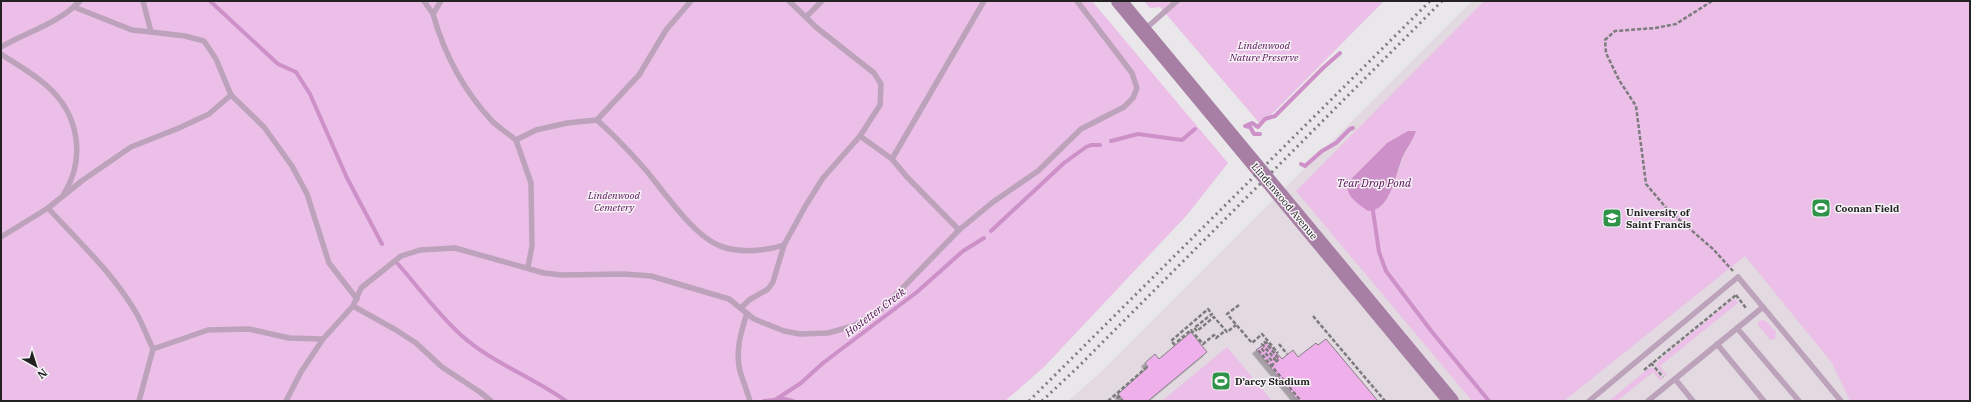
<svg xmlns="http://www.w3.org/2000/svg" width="1971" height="402" viewBox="0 0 1971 402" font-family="'IBM Plex Serif',serif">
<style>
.built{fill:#e2d9e1}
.green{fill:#ebbfe7;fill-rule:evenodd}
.water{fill:#cd90c9}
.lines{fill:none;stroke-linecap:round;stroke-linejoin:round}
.stream{stroke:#cd90c9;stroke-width:4}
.building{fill:#eeafea;stroke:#848184;filter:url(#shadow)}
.path{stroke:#7d7c7d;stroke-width:2.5;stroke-dasharray:4 2;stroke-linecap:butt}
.lane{stroke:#bda2bb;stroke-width:5.5}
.secondary{stroke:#a77fa4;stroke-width:16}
.rail{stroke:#7f7d7f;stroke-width:3;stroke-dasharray:2 4;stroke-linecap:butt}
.labels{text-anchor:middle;stroke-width:3;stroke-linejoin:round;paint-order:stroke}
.park-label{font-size:10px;font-style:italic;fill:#5a1159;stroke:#f7f4f7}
.street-label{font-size:10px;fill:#232223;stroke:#f7f4f7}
.poi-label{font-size:10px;font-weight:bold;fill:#232223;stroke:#f7f4f7;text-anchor:start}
.water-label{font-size:11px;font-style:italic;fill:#540853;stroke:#f7f4f7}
</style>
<defs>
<filter id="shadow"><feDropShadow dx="-3.5" dy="3.5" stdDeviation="0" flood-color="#0004"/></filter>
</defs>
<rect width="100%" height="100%" fill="#eae7ea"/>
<polygon class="built" points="1472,1 1970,1 1970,303 1850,401 1068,401 1103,370"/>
<g class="green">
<polygon points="1,1 1092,1 1228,163 1187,215 1044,367 1005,401 1,401"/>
<polygon points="1144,1 1384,1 1261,125 1160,7 1150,8"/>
<path d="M 1484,1 L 1970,1 L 1970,401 L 1850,401 L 1832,363 L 1745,256 L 1564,401 L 1472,401 L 1296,191 ZM 1413,138 L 1404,155 L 1393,187 L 1348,182 L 1387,143 Z"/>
<polygon points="1733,299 1739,302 1660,366 1667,375 1666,377 1656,366 1657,362"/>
<polygon points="1762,320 1766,321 1776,332 1775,339 1770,340 1758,325 1758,322"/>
<polygon points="1227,347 1272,401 1162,401"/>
<polygon points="1649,368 1654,368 1663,380 1660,380 1653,372 1617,401 1609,401"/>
</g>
<path class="water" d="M 1408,131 L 1416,131 C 1413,140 1407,148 1403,156 C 1396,172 1391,211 1368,211 C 1359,204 1344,196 1348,182 L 1387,143 Z"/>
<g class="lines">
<g class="stream">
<polyline points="210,1 278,64 296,72 310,94 347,178 382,244"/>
<polyline points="1247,125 1252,123 1258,127 1265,119 1275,116 1323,68 1340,53"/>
<polyline points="1245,126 1250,127 1254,134 1260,134"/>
<polyline points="1111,141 1138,134 1182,140 1195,129"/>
<polyline points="1301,164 1305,166 1322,151 1336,143 1350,129 1353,128"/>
<polyline points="1344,180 1348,182"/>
<polyline points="1373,211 1379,252 1386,271 1432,332 1489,401"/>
<polyline points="991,231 1064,163 1086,147 1091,145 1100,145"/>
<path d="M 398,264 C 419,288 438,314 461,335 C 492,363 533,377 566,401"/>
<polyline points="775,400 801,383 823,363 917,292 963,251 984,238"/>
<polyline points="764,401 785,399 793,401"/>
</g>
</g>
<g class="building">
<polygon points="1191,332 1207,352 1148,401 1124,401 1118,394 1148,367 1145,363 1155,354 1159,359"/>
<polygon points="1326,339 1378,401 1298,401 1256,350 1267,342 1282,359 1293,350 1298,357 1316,343 1318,345"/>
</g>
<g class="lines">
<g class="path">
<polyline points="1712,1 1676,24 1655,28 1615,31 1605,40 1606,53 1619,80 1636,106 1646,184 1668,210 1713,249 1733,271"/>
<polyline points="1736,295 1746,308"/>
<polyline points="1239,305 1227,314 1252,343 1262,334 1278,353"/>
<polyline points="1313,316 1385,401"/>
<polyline points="1178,342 1178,341 1191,330 1203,344 1214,335 1216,338 1226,330"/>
<polyline points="1279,344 1287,354"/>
<polyline points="1175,345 1171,341 1208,309 1212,314 1194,328 1197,331 1214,317 1227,332 1236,325"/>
<polyline points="1651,363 1663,377"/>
<polyline points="1271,366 1279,359 1265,342 1262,344 1275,359 1272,361 1262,349 1259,351 1301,401"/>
<polyline points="1644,370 1736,295"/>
<polyline points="1120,396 1118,397 1122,401"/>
<polyline points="1108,401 1147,367"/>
</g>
<g class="lane">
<polyline points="143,1 151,32 185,36 204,41 216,59 231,95 264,127 292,166 307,194 329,263 357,299"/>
<polyline points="424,1 433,14 441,1"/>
<polyline points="789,1 817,28 874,73 881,84 880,105 860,136 892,159 907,177 959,230"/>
<polyline points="74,7 132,30 151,32"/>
<path d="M 433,14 C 444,53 464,91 492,121 C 499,128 509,134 516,140 L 536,130 L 567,123 L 597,120 L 639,75 L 666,30 L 691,1"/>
<polyline points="806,17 822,1"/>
<polyline points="1144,30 1177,1"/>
<path d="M 1,47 C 27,32 59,23 80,1"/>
<path d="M 1,54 C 16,64 34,74 47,86 C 79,114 86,158 64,194"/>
<path d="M 231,95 L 209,114 L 179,128 L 131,147 L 83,180 L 48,208 C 79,242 115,275 138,316 C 143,326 148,338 153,349 L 208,330 L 249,329 L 289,338 L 323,339"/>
<path d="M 597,120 C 614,135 629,151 644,168 C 664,191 694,238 723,247 C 741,253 766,251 784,245"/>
<polyline points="516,140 531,183 532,246 528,267"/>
<polyline points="892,159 984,1"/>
<polyline points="1,237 48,208"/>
<polyline points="353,306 396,330 416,343 442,367 480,392 491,401"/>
<polyline points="741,308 749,300 768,289 773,282 784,245 806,205 823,178 860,136"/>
<path d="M 747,313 C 741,332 735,351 740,371 C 743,381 747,391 750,401"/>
<polyline points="1737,328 1799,401"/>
<polyline points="1717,344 1764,401"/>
<polyline points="1675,379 1693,401"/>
<polyline points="139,401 153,349"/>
<polyline points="286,401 301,372 323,339 353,306 361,288 401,256 420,250 455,248 544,273 562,275 624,274 651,276 729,299 754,319 784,331 800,334 828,333 853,326 883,308 959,230 993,202 1038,171 1081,129 1124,107 1133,98 1137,88 1132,73 1077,1"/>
<polyline points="1589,401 1738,277 1841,401"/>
<polyline points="1648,401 1763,307"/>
</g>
<polyline class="secondary" points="1119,1 1451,401"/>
<g class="rail">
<polyline points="1029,401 1430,1"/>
<polyline points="1042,401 1078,367 1442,1"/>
</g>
</g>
<defs>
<symbol id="stadium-square" viewBox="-11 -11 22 22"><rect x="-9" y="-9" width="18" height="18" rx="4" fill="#2f9449" stroke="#f7f4f7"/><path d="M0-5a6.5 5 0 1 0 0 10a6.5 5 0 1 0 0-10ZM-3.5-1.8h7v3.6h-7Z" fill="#fff"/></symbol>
<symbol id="university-square" viewBox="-11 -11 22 22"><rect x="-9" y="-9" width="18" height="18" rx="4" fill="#2f9449" stroke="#f7f4f7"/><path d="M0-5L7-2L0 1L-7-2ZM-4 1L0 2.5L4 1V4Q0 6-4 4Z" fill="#fff"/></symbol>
</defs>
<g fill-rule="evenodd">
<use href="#stadium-square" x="1810" y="197" width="22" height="22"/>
<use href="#university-square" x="1601" y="207" width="22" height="22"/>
<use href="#stadium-square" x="1210" y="370" width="22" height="22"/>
</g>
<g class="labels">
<g class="park-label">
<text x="1264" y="49">Lindenwood<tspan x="1264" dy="12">Nature Preserve</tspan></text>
<text x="614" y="199">Lindenwood<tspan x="614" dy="12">Cemetery</tspan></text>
</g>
<g class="street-label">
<text transform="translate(1285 201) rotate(50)" y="4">Lindenwood Avenue</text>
</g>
<g class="poi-label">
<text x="1835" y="212">Coonan Field</text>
<text x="1626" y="216">University of<tspan x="1626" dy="12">Saint Francis</tspan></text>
<text x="1235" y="385">D’arcy Stadium</text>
</g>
<g class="water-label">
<text x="1374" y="187">Tear Drop Pond</text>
<text transform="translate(875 312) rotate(-37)" y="4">Hostetter Creek</text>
</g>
</g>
<rect width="1971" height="402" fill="none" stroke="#232223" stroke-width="4"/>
<g transform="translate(36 366) rotate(141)" stroke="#f7f4f7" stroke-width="3" paint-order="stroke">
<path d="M0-3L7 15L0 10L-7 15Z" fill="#232223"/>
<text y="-6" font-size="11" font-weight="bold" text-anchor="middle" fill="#232223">N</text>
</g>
</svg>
